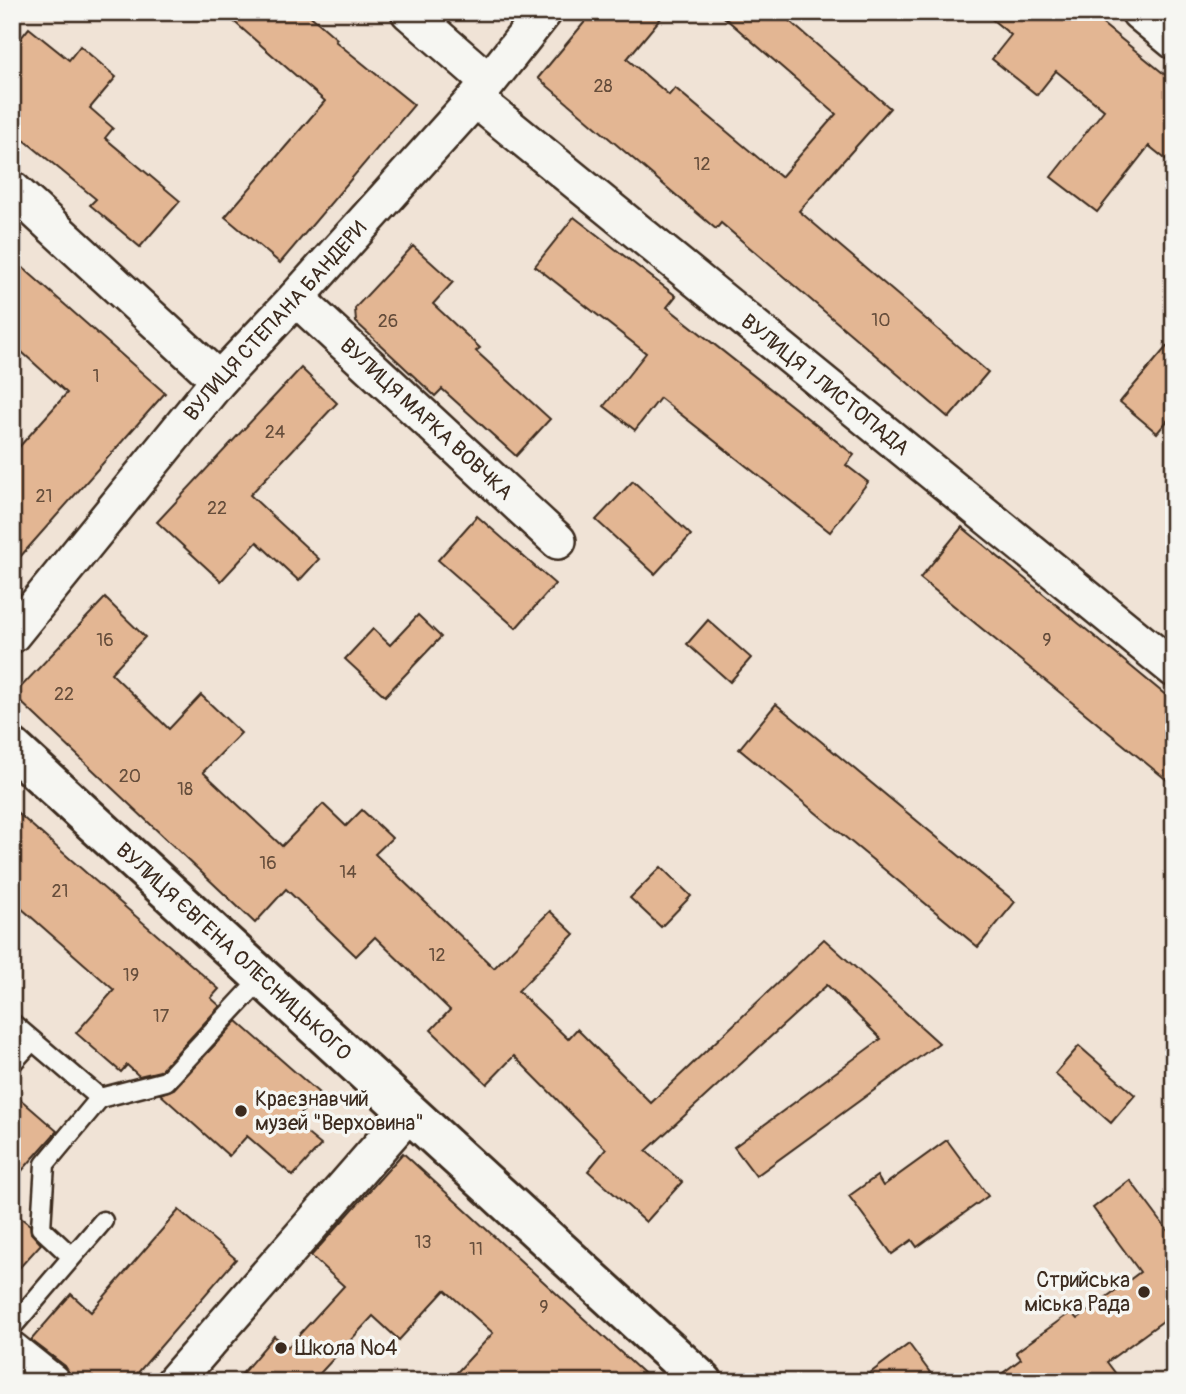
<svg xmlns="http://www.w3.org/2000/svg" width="1186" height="1394" viewBox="0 0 1186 1394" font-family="Pangolin,sans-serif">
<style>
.building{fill:#e3b693;stroke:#3b2a1e;stroke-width:2}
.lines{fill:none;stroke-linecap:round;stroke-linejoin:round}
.lane-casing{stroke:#3b2a1e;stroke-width:23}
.street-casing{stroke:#3b2a1e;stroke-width:40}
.secondary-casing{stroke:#3b2a1e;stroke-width:44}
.lane{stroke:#f6f6f2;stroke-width:18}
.street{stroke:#f6f6f2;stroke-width:35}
.secondary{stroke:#f6f6f2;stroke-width:38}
.poi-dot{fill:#3b2a1e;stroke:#f6f6f2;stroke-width:2.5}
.labels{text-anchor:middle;stroke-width:7;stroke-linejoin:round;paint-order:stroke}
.number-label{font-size:18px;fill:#654d3b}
.street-label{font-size:21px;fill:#3b2a1e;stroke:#f6f6f2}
.poi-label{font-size:21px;fill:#3b2a1e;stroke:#f6f6f2;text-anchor:start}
</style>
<rect width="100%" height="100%" fill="#f0e3d6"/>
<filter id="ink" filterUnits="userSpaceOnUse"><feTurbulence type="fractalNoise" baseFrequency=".0143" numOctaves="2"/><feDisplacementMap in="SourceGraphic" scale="14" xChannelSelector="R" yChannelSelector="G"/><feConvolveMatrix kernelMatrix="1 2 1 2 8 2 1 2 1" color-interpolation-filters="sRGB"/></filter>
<g filter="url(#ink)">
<g class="building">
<polygon points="223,12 306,12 337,39 335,41 414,105 280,263 225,217 325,101"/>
<polygon points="593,12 666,12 627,59 669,95 675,88 781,177 836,114 718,12 779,12 890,108 799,211 988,372 949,418 721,223 716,229 538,78"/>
<polygon points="983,12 1088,12 1174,82 1174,166 1149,146 1097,212 1051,177 1104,110 1056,71 1037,95 992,59 1011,35"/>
<polygon points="29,28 69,60 80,46 116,77 90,108 113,128 105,138 180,201 140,247 90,205 96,199 12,130 12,49"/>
<polygon points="574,217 676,296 667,307 854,455 846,465 868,482 830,532 660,398 635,430 604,406 646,353 535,266"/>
<polygon points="413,246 453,282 433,304 480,348 476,351 550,419 516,456 442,389 435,396 356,322 355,308"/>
<polygon points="12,258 165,393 12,566 12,455 67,393 12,343"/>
<polygon points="1174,338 1174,413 1157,433 1120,402"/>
<polygon points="301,368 337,403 250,495 319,559 299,581 257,542 221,581 157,522"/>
<polygon points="633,481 691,535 655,574 596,520"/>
<polygon points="477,516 555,584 516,628 438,560"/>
<polygon points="962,527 1174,702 1174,786 920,578"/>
<polygon points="105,598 145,637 111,673 169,729 201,695 241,733 203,772 282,846 323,804 346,826 362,810 392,838 375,854 494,968 550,911 574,934 518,991 568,1039 577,1029 651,1103 824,939 939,1043 756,1176 734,1147 881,1039 827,985 646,1151 682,1182 646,1222 588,1171 606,1149 514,1056 487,1084 431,1030 450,1010 375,937 356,956 286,889 255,923 20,701 19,689"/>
<polygon points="418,615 441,637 385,696 345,659 373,629 390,645"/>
<polygon points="708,620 751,658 730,682 687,644"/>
<polygon points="776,704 1015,902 978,947 739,749"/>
<polygon points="12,808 219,989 211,998 220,1006 160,1071 139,1076 127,1065 121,1072 76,1033 114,990 12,900"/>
<polygon points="661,867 691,896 661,927 630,898"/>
<polygon points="237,1021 319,1093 293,1122 321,1145 293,1176 247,1136 229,1156 160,1094 174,1089"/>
<polygon points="1079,1046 1135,1095 1111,1123 1055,1074"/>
<polygon points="12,1092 57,1131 12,1182"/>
<polygon points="947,1140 988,1196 917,1247 912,1240 892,1254 849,1196 877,1176 883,1186"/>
<polygon points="403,1153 617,1349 653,1382 448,1382 493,1333 445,1290 399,1340 373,1316 312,1382 235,1382 274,1336 288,1347 344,1286 311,1256"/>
<polygon points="1130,1180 1174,1239 1174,1313 1107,1362 1122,1382 991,1382 1021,1359 1016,1352 1071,1312 1077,1319 1140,1272 1093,1208"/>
<polygon points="179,1210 236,1259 130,1382 72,1382 70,1374 65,1366 31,1340 71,1294 91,1312"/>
<polygon points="12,1211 30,1225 31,1233 41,1244 12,1276"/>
<polygon points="909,1344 937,1382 858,1382"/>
</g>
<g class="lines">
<defs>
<g id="lane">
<polyline points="12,1023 100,1098 166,1081 262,978"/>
<polyline points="12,1063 32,1041"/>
<polyline points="71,1256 41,1228 45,1164 100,1098"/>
<polyline points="12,1327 103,1221"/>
</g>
<g id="street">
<polyline points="409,12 488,81"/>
<polyline points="1139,12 1174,41"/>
<path id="s1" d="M 475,99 L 1174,669"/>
<polyline points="12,189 219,380"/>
<path id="s2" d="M 296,298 L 558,541"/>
<path id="s3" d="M 12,635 L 219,380 L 296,298 L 475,99 L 544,12"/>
<polyline points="12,1350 52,1382"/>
<polyline points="174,1382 409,1113"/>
</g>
<g id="secondary">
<path id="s4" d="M 12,748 L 703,1382"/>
</g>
</defs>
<use href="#lane" class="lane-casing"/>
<use href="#street" class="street-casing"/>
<use href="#secondary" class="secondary-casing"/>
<use href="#lane" class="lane"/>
<use href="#street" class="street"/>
<use href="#secondary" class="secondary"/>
</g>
</g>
<g class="poi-dot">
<circle cx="241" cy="1111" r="7"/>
<circle cx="1144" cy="1292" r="7"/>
<circle cx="281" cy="1348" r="7"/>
</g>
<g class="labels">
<g class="number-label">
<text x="603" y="92">28</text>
<text x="702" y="170">12</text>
<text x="881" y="326">10</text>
<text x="388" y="327">26</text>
<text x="96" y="382">1</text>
<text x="275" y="438">24</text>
<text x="44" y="502">21</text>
<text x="217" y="514">22</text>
<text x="105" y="646">16</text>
<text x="1047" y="646">9</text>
<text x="64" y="700">22</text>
<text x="130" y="782">20</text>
<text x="185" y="795">18</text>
<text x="268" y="869">16</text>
<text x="348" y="878">14</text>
<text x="60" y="897">21</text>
<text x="437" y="961">12</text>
<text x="131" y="981">19</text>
<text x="161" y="1022">17</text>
<text x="423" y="1248">13</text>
<text x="476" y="1255">11</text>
<text x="544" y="1313">9</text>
</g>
<g class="street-label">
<text dy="7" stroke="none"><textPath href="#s3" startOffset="410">ВУЛИЦЯ СТЕПАНА БАНДЕРИ</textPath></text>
<text dy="7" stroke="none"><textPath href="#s1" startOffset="452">ВУЛИЦЯ 1 ЛИСТОПАДА</textPath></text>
<text dy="7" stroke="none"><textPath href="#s2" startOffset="178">ВУЛИЦЯ МАРКА ВОВЧКА</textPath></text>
<text dy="7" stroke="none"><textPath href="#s4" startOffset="301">ВУЛИЦЯ ЄВГЕНА ОЛЕСНИЦЬКОГО</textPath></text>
</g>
<g class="poi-label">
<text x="255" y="1106">Краєзнавчий<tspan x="255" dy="24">музей "Верховина"</tspan></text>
<text x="1130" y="1287" text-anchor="end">Стрийська<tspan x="1130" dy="24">міська Рада</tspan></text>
<text x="295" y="1355">Школа №4</text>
</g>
</g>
<rect width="1186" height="1394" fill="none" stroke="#f6f6f2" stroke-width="42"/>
<rect x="21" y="21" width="1144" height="1352" fill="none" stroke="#3b2a1e" stroke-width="2.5" filter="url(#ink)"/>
</svg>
